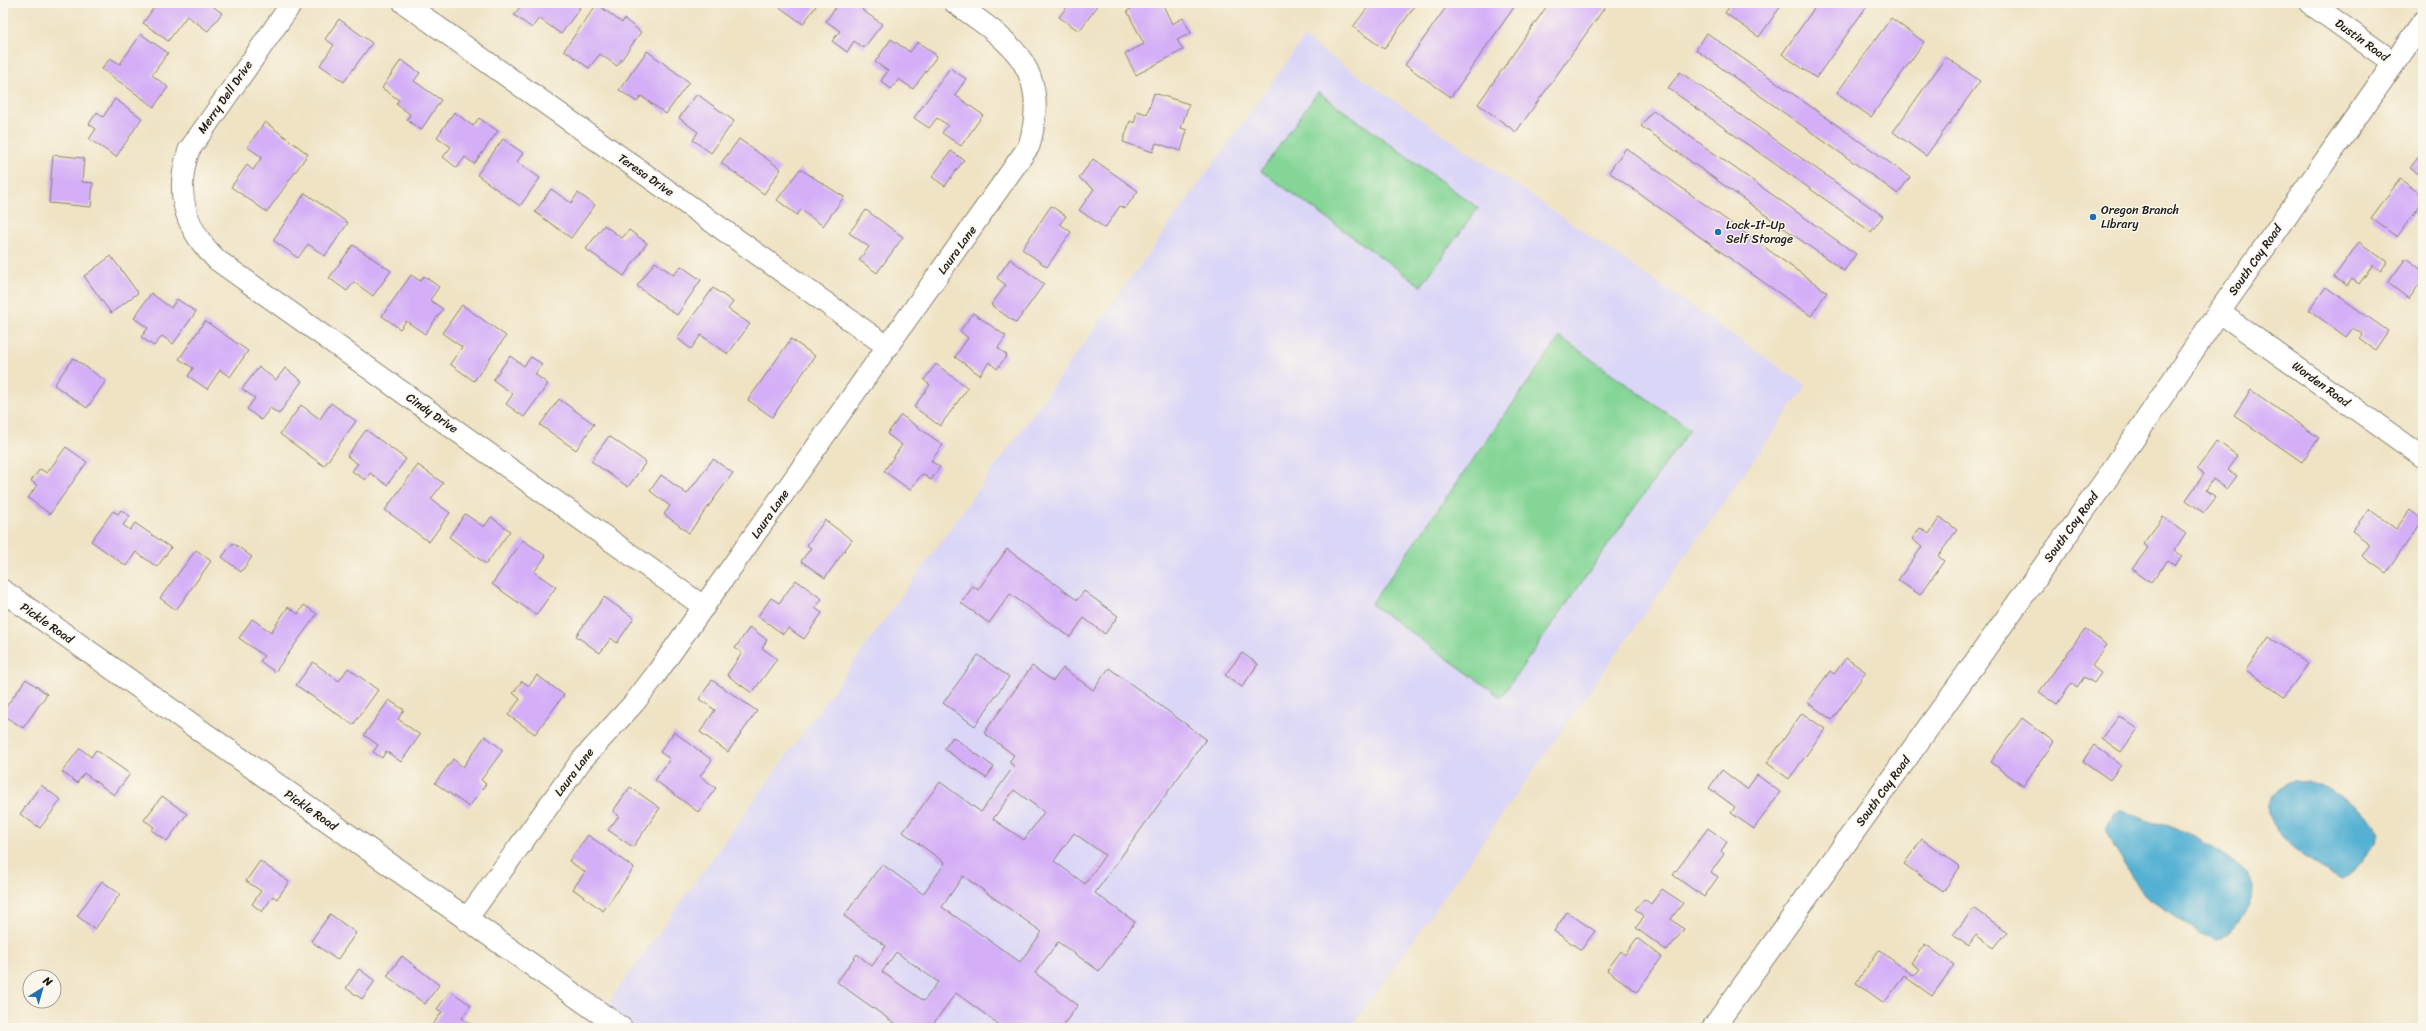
<svg xmlns="http://www.w3.org/2000/svg" width="2426" height="1031" viewBox="0 0 2426 1031" font-family="Sriracha,sans-serif">
<style>
.built{fill:#dad6f7}
.green{fill:#84d596;stroke:#507859}
.water{fill:#55b1d3;stroke:#386678}
.building{fill:#d4aff7;fill-rule:evenodd}
.lines{fill:none;stroke-linecap:round;stroke-linejoin:round}
.minor-casing{stroke:#868070;stroke-width:23}
.tertiary-casing{stroke:#868070;stroke-width:24}
.minor{stroke:#fff;stroke-width:21}
.tertiary{stroke:#fff;stroke-width:22}
.poi-dot{fill:#1f6fb2;stroke:#fbf7ec;stroke-width:1.5}
.labels{text-anchor:middle;stroke-width:3;stroke-linejoin:round;paint-order:stroke}
.street-label{font-size:12px;fill:#1c1c1c;stroke:#fbf7ec}
.poi-label{font-size:12px;fill:#1c1c1c;stroke:#fbf7ec;text-anchor:start}
</style>
<rect width="100%" height="100%" fill="#fbf7ec"/>
<filter id="ink" filterUnits="userSpaceOnUse"><feTurbulence type="fractalNoise" baseFrequency=".025" numOctaves="2"/><feDisplacementMap in="SourceGraphic" scale="8" xChannelSelector="R" yChannelSelector="G"/><feConvolveMatrix kernelMatrix="1 2 1 2 8 2 1 2 1" color-interpolation-filters="sRGB"/></filter>
<filter id="wash" filterUnits="userSpaceOnUse"><feTurbulence type="fractalNoise" baseFrequency=".012" numOctaves="4" result="noise"/><feDisplacementMap in="SourceGraphic" scale="16" xChannelSelector="R" yChannelSelector="G"/><feGaussianBlur stdDeviation="0.9" result="paint"/><feColorMatrix in="noise" values="0 0 0 0 0 0 0 0 0 0 0 0 0 0 0 0 0 1.4 0 .05"/><feComposite in="paint" operator="in"/></filter>
<g filter="url(#wash)">
<rect width="100%" height="100%" fill="#efe3c4"/>
<polygon class="built" points="1304,38 1806,386 1351,1028 621,1028 601,1013"/>
<g class="green">
<polygon points="1318,92 1478,208 1421,286 1261,171"/>
<polygon points="1560,337 1690,429 1501,697 1371,604"/>
</g>
<g class="water">
<path d="M 2291,782 C 2297,782 2304,781 2310,782 C 2329,785 2376,817 2380,835 L 2377,841 L 2348,877 L 2343,880 L 2336,877 C 2306,858 2231,815 2291,782 Z"/>
<path d="M 2120,811 C 2133,812 2139,819 2151,822 C 2155,824 2161,823 2166,824 C 2186,830 2238,861 2250,878 C 2257,888 2250,903 2245,912 C 2237,925 2231,935 2216,940 L 2200,933 L 2144,895 L 2115,848 L 2106,829 L 2114,813 Z"/>
</g>
<g id="blocks">
<g class="building">
<polygon points="157,3 208,3 222,13 208,31 187,16 168,41 143,23"/>
<polygon points="523,3 572,3 580,8 561,34 539,18 532,28 514,15"/>
<polygon points="774,3 818,3 803,24"/>
<polygon points="839,3 861,3 864,6 862,10 882,24 864,48 854,41 847,52 832,41 840,31 826,21"/>
<polygon points="1059,3 1100,3 1079,31 1059,17 1066,8"/>
<polygon points="1142,3 1162,3 1172,24 1183,18 1191,33 1177,40 1183,50 1136,75 1125,54 1144,44 1127,11"/>
<polygon points="1371,3 1417,3 1384,49 1353,27"/>
<polygon points="1449,3 1517,3 1451,97 1405,65"/>
<polygon points="1549,3 1608,3 1516,132 1478,104"/>
<polygon points="1732,3 1783,3 1759,37 1725,13"/>
<polygon points="1818,3 1869,3 1816,78 1782,54"/>
<polygon points="597,4 622,23 624,19 641,32 617,66 600,54 589,68 564,50"/>
<polygon points="1891,18 1924,42 1871,117 1837,93"/>
<polygon points="339,19 372,43 344,82 320,65 334,45 325,39"/>
<polygon points="1707,33 1910,177 1898,194 1696,50"/>
<polygon points="141,34 168,53 152,75 168,87 154,107 102,69 110,58 120,64"/>
<polygon points="891,39 910,52 918,42 937,56 913,89 899,79 891,89 881,81 888,71 875,62"/>
<polygon points="647,51 689,82 666,114 641,96 637,102 619,90"/>
<polygon points="1946,57 1980,81 1926,156 1893,132"/>
<polygon points="401,60 420,73 414,81 441,100 421,130 407,120 410,114 396,104 399,100 382,88"/>
<polygon points="950,68 966,79 955,95 983,115 961,146 942,133 948,125 937,118 929,128 914,118"/>
<polygon points="1680,72 1883,216 1871,232 1668,88"/>
<polygon points="1154,93 1189,104 1181,128 1187,130 1181,151 1156,143 1153,152 1123,142 1130,121 1134,123 1137,111 1147,114"/>
<polygon points="697,94 734,121 711,153 693,140 698,132 679,118"/>
<polygon points="115,99 142,118 116,157 89,139 96,129 89,124 97,112 103,117"/>
<polygon points="1653,110 1856,254 1844,271 1641,126"/>
<polygon points="454,112 473,126 479,118 498,131 474,164 465,157 457,168 443,157 451,147 437,137"/>
<polygon points="265,122 308,154 267,212 231,187 247,165 253,170 262,157 247,147"/>
<polygon points="503,139 523,153 517,162 540,178 520,206 477,175"/>
<polygon points="739,139 781,169 764,194 721,163"/>
<polygon points="1626,148 1827,292 1811,316 1609,172"/>
<polygon points="951,151 964,160 945,186 932,177"/>
<polygon points="2423,151 2423,177 2410,168"/>
<polygon points="53,155 84,158 82,182 93,183 91,207 49,203"/>
<polygon points="1093,159 1138,191 1125,209 1120,206 1105,228 1079,210 1094,189 1079,178"/>
<polygon points="800,169 844,197 823,226 801,210 797,215 777,200"/>
<polygon points="2400,179 2423,196 2423,201 2397,237 2371,218"/>
<polygon points="551,189 571,203 578,193 595,205 571,238 535,212"/>
<polygon points="305,193 348,223 325,256 308,244 298,258 273,240"/>
<polygon points="1051,206 1066,216 1060,224 1071,232 1047,267 1022,249"/>
<polygon points="866,210 903,237 877,273 859,260 869,247 849,233"/>
<polygon points="604,225 622,238 629,230 647,243 624,276 586,249"/>
<polygon points="2359,242 2387,262 2381,271 2373,265 2359,284 2352,279 2347,286 2334,277"/>
<polygon points="353,245 391,271 373,296 354,282 347,291 329,278"/>
<polygon points="111,256 138,293 111,313 84,276"/>
<polygon points="2406,258 2423,271 2423,279 2409,299 2388,283"/>
<polygon points="1010,259 1044,284 1016,323 991,305 1006,285 997,278"/>
<polygon points="655,262 674,275 681,266 701,280 677,315 637,286"/>
<polygon points="411,275 420,281 424,276 439,287 430,300 443,309 425,334 406,321 400,329 382,316"/>
<polygon points="2326,287 2388,331 2375,350 2360,339 2363,335 2353,328 2346,337 2309,310"/>
<polygon points="713,288 733,302 728,309 750,324 728,354 701,335 691,349 677,338"/>
<polygon points="151,293 171,308 177,299 196,312 173,344 162,336 154,346 141,337 148,328 134,318"/>
<polygon points="462,305 506,336 474,381 450,364 462,347 442,333"/>
<polygon points="973,313 1006,336 998,348 1007,355 997,369 989,362 980,375 955,357 968,338 960,331"/>
<polygon points="205,321 248,351 230,377 220,370 207,389 188,376 193,368 179,359"/>
<polygon points="791,339 815,356 772,417 748,400"/>
<polygon points="510,356 524,366 531,357 542,364 535,374 548,384 524,417 506,404 513,394 493,380"/>
<polygon points="73,358 106,381 87,408 54,385"/>
<polygon points="936,364 968,388 940,426 914,407 930,385 924,380"/>
<polygon points="259,367 276,380 285,368 302,381 279,414 270,408 261,420 247,409 255,398 242,389"/>
<polygon points="2251,390 2319,438 2302,462 2234,415"/>
<polygon points="559,399 594,424 576,450 540,425"/>
<polygon points="331,403 356,421 324,466 280,434 301,405 320,419"/>
<polygon points="901,415 943,445 931,461 940,467 931,480 922,474 910,490 884,471 902,445 887,434"/>
<polygon points="366,430 406,459 387,485 370,473 365,480 352,471 358,464 347,456"/>
<polygon points="609,436 646,462 628,487 591,461"/>
<polygon points="2217,441 2238,456 2228,470 2237,476 2227,489 2213,479 2206,490 2216,497 2204,513 2186,500 2204,474 2197,469"/>
<polygon points="66,447 87,462 50,514 28,498 37,485 31,481 40,469 47,473"/>
<polygon points="713,459 733,473 689,533 664,514 670,506 650,491 661,475 687,494"/>
<polygon points="418,465 443,483 431,499 450,513 429,542 385,510"/>
<polygon points="2369,509 2396,529 2410,510 2423,520 2386,573 2362,556 2370,544 2352,531"/>
<polygon points="121,510 130,516 123,525 130,530 135,523 171,548 157,567 136,552 126,566 91,541 113,511 118,514"/>
<polygon points="465,514 484,527 491,517 510,531 486,564 449,537"/>
<polygon points="1940,517 1957,530 1938,556 1944,561 1920,595 1898,580 1922,547 1912,539 1920,528 1929,534"/>
<polygon points="2163,517 2186,534 2174,550 2182,556 2175,565 2168,560 2151,583 2132,569 2148,548 2143,544"/>
<polygon points="825,520 852,540 825,578 801,561 811,548 807,545"/>
<polygon points="523,540 546,556 534,572 556,587 536,615 492,584"/>
<polygon points="233,543 252,557 241,572 222,557"/>
<polygon points="1007,549 1077,600 1084,591 1118,616 1105,634 1084,618 1070,637 1010,594 989,623 961,603 973,586 978,590"/>
<polygon points="196,550 211,561 176,610 160,598"/>
<polygon points="796,580 822,599 815,608 822,613 804,639 788,628 783,634 758,616 771,598 779,603"/>
<polygon points="604,597 634,618 617,643 611,638 600,653 576,636"/>
<polygon points="304,605 317,614 275,672 260,661 264,656 239,638 252,619 271,632 288,607 298,614"/>
<polygon points="750,627 767,640 762,648 777,659 752,693 727,675 742,653 735,648"/>
<polygon points="2085,629 2107,645 2092,666 2101,673 2094,683 2084,677 2077,687 2072,683 2057,704 2039,692"/>
<polygon points="2269,637 2308,664 2284,697 2246,670"/>
<polygon points="1242,653 1258,664 1242,687 1225,675"/>
<polygon points="978,655 1009,677 975,726 943,703"/>
<polygon points="1846,658 1866,672 1832,720 1807,702 1830,671 1834,674"/>
<polygon points="313,662 339,681 348,668 378,690 353,725 296,685"/>
<path d="M 1032,666 L 1053,681 L 1063,668 L 1093,690 L 1109,668 L 1206,739 L 1095,893 L 1135,922 L 1099,971 L 1058,942 L 1035,973 L 1078,1005 L 1061,1028 L 1004,1028 L 956,993 L 930,1028 L 901,1028 L 837,982 L 857,954 L 872,966 L 886,946 L 844,916 L 882,864 L 923,894 L 945,863 L 903,832 L 940,782 L 981,812 L 1014,766 L 1009,762 L 1014,755 L 984,733 ZM 1014,790 L 1044,812 L 1024,840 L 993,819 ZM 1074,833 L 1105,855 L 1085,884 L 1054,861 ZM 963,876 L 1042,932 L 1020,962 L 942,907 ZM 896,952 L 938,982 L 924,1001 L 882,972 Z"/>
<polygon points="537,675 564,695 535,734 508,715 520,699 513,693 522,681 529,686"/>
<polygon points="26,679 47,694 23,728 3,715 3,711"/>
<polygon points="712,680 757,711 728,752 700,732 715,710 699,699"/>
<polygon points="389,700 404,710 398,719 420,735 401,762 386,751 382,758 373,752 378,745 364,735"/>
<polygon points="1802,713 1825,729 1789,779 1767,763"/>
<polygon points="2119,716 2138,729 2121,752 2102,739"/>
<polygon points="2022,718 2054,742 2023,786 1991,762"/>
<polygon points="674,732 712,760 700,776 716,788 698,812 655,780 670,759 660,752"/>
<polygon points="485,736 503,750 481,780 486,784 469,807 435,783 453,759 463,767"/>
<polygon points="953,737 994,767 986,778 944,749"/>
<polygon points="2094,745 2121,765 2110,780 2083,761"/>
<polygon points="80,748 91,757 96,750 130,774 114,795 84,773 77,783 62,772"/>
<polygon points="1722,770 1747,789 1757,775 1780,792 1754,829 1731,813 1735,807 1709,788"/>
<polygon points="41,785 61,800 40,828 20,814"/>
<polygon points="630,787 660,808 633,847 608,830 619,816 613,811"/>
<polygon points="162,796 187,814 167,841 151,830 154,827 144,820"/>
<polygon points="1708,828 1727,842 1721,851 1724,854 1711,872 1718,877 1704,897 1673,875"/>
<polygon points="588,835 634,868 603,911 573,889 585,872 569,861"/>
<polygon points="1922,839 1960,867 1943,892 1904,864"/>
<polygon points="260,861 289,882 277,899 273,896 262,912 252,904 261,891 246,881"/>
<polygon points="102,881 120,894 95,929 77,916"/>
<polygon points="1662,889 1683,903 1671,919 1684,929 1667,951 1636,928 1644,916 1635,909 1644,899 1651,904"/>
<polygon points="1974,908 2007,932 1994,948 1976,935 1968,946 1953,935"/>
<polygon points="1567,912 1595,931 1581,950 1554,931"/>
<polygon points="330,914 356,933 337,960 311,941"/>
<polygon points="1637,938 1662,957 1637,992 1607,970 1621,951 1625,955"/>
<polygon points="1925,944 1954,965 1932,996 1904,976 1884,1003 1856,983 1879,950 1914,976 1920,969 1911,963"/>
<polygon points="402,956 439,985 425,1004 387,976"/>
<polygon points="359,969 375,981 362,999 346,988"/>
<polygon points="450,991 471,1005 462,1018 476,1028 430,1028 442,1012 437,1009"/>
</g>
</g>
</g>
<g filter="url(#ink)">
<use href="#blocks" fill-opacity="0" stroke="#868070" stroke-width="1"/>
<g class="lines">
<defs>
<g id="minor">
<path d="M 292,3 L 189,150 C 174,193 185,229 217,260 L 704,607"/>
<polyline points="404,3 888,347"/>
<polyline points="2219,312 2423,457"/>
<path d="M 466,920 L 581,761 L 634,703 L 654,677 L 1029,146 C 1051,68 1012,43 955,3"/>
</g>
<g id="tertiary">
<polyline points="2310,3 2394,63"/>
<polyline points="3,591 621,1028"/>
<polyline points="1713,1028 2105,481 2219,312 2423,22"/>
</g>
</defs>
<use href="#minor" class="minor-casing"/>
<use href="#tertiary" class="tertiary-casing"/>
<use href="#minor" class="minor"/>
<use href="#tertiary" class="tertiary"/>
</g>
</g>
<g class="poi-dot">
<circle cx="2093" cy="217" r="4"/>
<circle cx="1718" cy="232" r="4"/>
</g>
<g class="labels">
<g class="street-label">
<text transform="translate(2362 40) rotate(36)" y="4">Dustin Road</text>
<text transform="translate(225 97) rotate(-55)" y="4">Merry Dell Drive</text>
<text transform="translate(646 175) rotate(35)" y="4">Teresa Drive</text>
<text transform="translate(957 250) rotate(-54)" y="4">Laura Lane</text>
<text transform="translate(2255 260) rotate(-55)" y="4">South Coy Road</text>
<text transform="translate(2321 384) rotate(36)" y="4">Worden Road</text>
<text transform="translate(432 413) rotate(35)" y="4">Cindy Drive</text>
<text transform="translate(770 514) rotate(-55)" y="4">Laura Lane</text>
<text transform="translate(2071 527) rotate(-54)" y="4">South Coy Road</text>
<text transform="translate(47 623) rotate(35)" y="4">Pickle Road</text>
<text transform="translate(574 772) rotate(-53)" y="4">Laura Lane</text>
<text transform="translate(1883 791) rotate(-54)" y="4">South Coy Road</text>
<text transform="translate(311 810) rotate(35)" y="4">Pickle Road</text>
</g>
<g class="poi-label">
<text x="2101" y="214">Oregon Branch<tspan x="2101" dy="14">Library</tspan></text>
<text x="1726" y="229">Lock-It-Up<tspan x="1726" dy="14">Self Storage</tspan></text>
</g>
</g>
<rect width="2426" height="1031" fill="none" stroke="#fbf7ec" stroke-width="16"/>
<g transform="translate(42 989) rotate(37)"><circle r="19" fill="#fbf7ec" stroke="#a29f99"/>
<path d="M0-3L7 15L0 10L-7 15Z" fill="#1f6fb2"/>
<text y="-6" font-size="11" font-weight="bold" text-anchor="middle" fill="#1c1c1c">N</text>
</g>
</svg>
